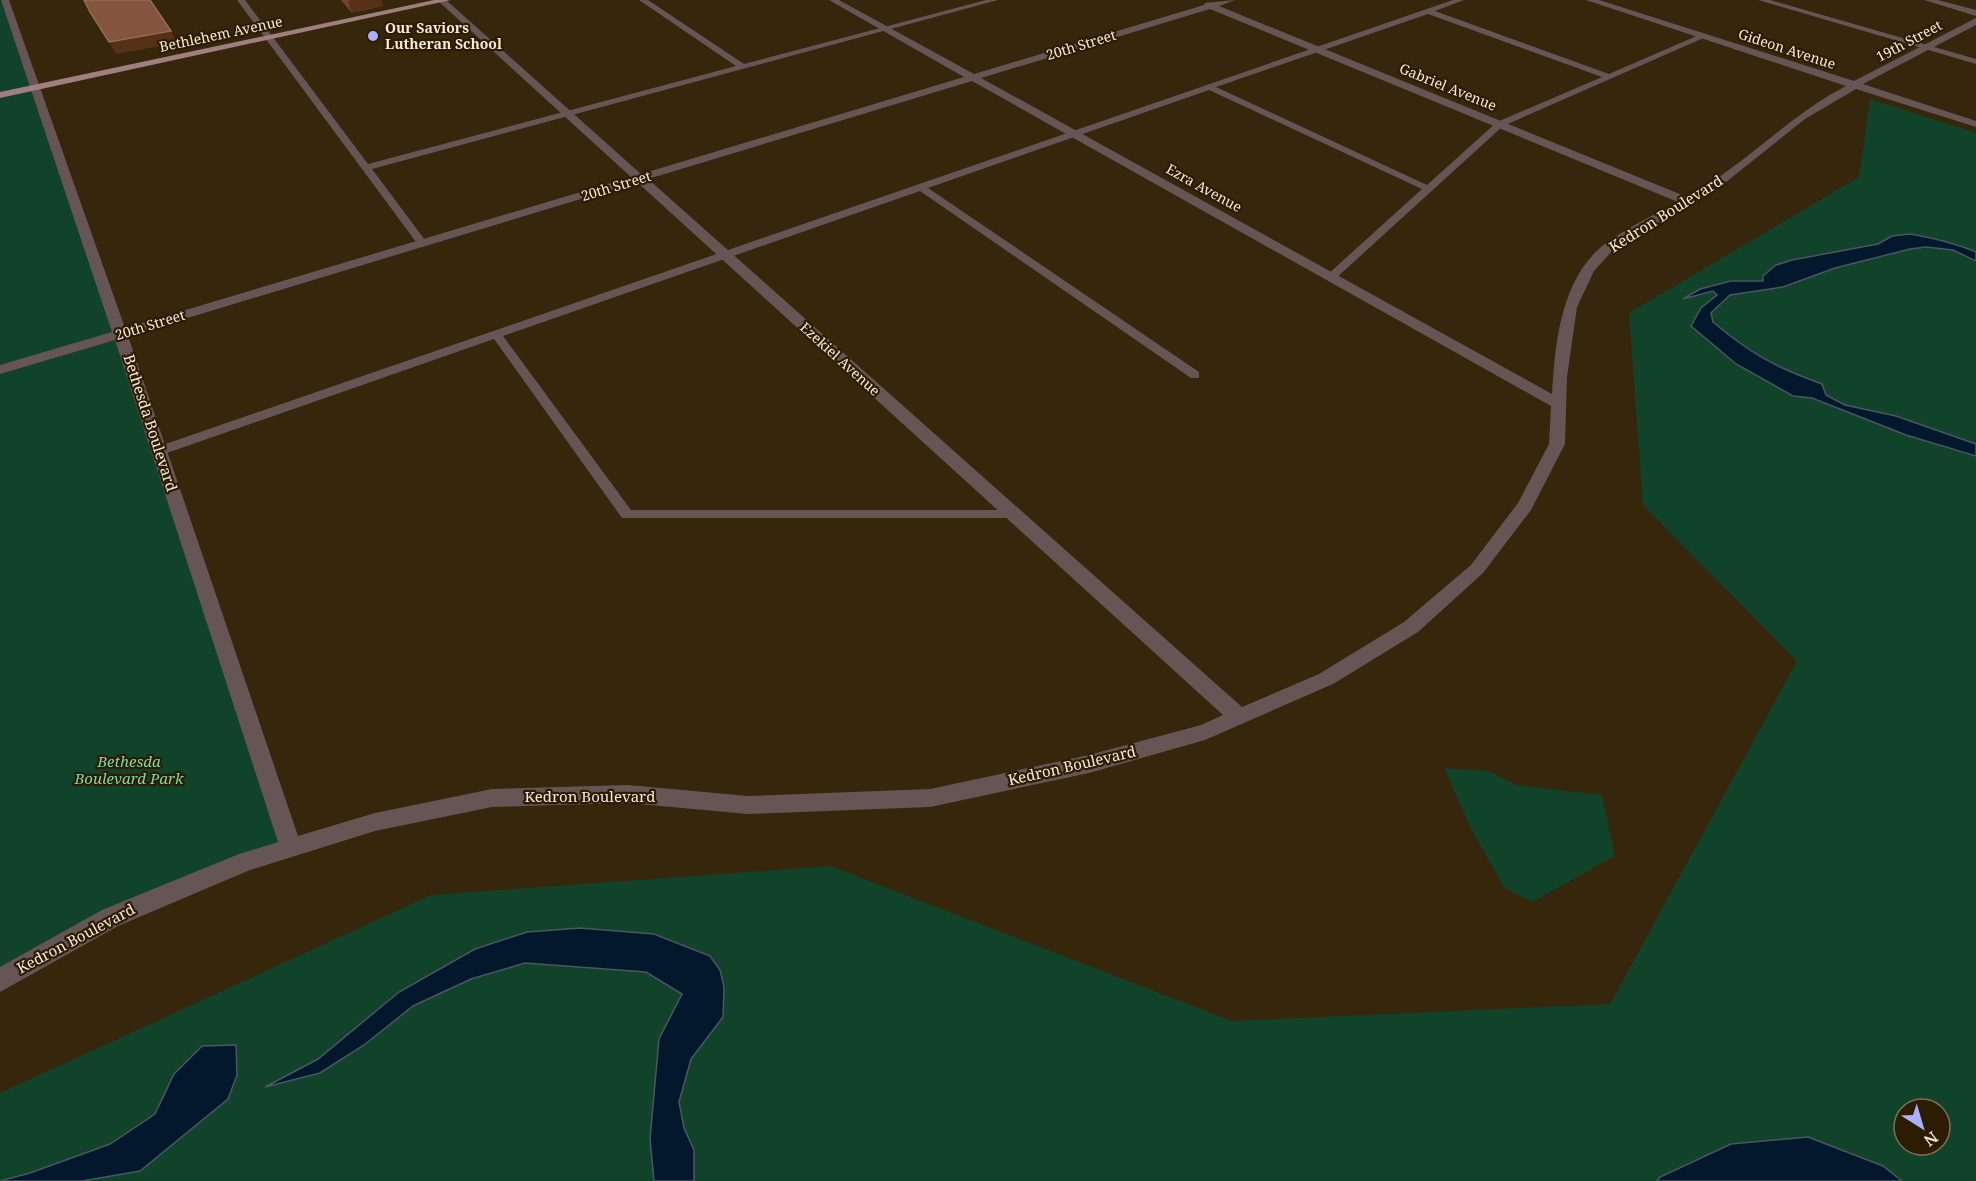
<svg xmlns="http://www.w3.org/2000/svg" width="1976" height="1181" viewBox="0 0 1976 1181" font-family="'Noto Serif',serif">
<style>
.green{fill:#11432b;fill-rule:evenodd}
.water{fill:#03172d;stroke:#4b5661;stroke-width:1.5}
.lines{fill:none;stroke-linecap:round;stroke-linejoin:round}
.service{fill:#655555;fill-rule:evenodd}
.minor{fill:#655555;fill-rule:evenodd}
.primary{fill:#9f7f80;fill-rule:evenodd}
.wall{fill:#76422d}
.shaded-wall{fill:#573018}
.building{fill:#84543f;stroke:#956b58;stroke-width:1.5}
.poi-dot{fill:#acaffb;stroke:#2c1c03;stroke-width:2}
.labels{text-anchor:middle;stroke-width:4.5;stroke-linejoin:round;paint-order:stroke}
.far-poi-label{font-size:14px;font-weight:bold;fill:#f3e8d9;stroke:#2c1c03;text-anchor:start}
.far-street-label{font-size:14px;fill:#f3e8d9;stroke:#2c1c03}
.street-label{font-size:15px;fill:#f3e8d9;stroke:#2c1c03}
.park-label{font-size:15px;font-style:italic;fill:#7dd9a6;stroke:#2c1c03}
</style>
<rect width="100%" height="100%" fill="#36260b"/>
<g class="green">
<polygon points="0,0 5,0 291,847 247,861 0,980"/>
<path d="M 1870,99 L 1976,133 L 1976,1181 L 0,1181 L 0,1093 L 431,895 L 830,866 L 1232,1021 L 1610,1004 L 1797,661 L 1643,505 L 1629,313 L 1859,177 ZM 1904,1109 L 1940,1109 L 1940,1145 L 1904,1145 Z"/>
<polygon points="1444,768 1488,771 1516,785 1602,795 1615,856 1532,902 1505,888 1472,831"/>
</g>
<g class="water">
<path d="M 1910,234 C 1933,238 1955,243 1976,252 L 1976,261 L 1953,250 L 1926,247 L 1910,249 L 1835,268 L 1783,287 L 1730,295 L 1711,313 L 1713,322 C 1751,354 1775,367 1822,384 L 1826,395 L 1845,405 L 1896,416 L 1976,444 L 1976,456 L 1906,435 L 1812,398 L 1793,396 L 1736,364 L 1691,326 L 1701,308 L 1717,295 L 1713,291 L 1683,299 L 1700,289 L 1731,281 L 1763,281 L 1763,276 L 1776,265 L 1792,260 L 1878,244 L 1892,236 Z"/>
<polygon points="580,928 654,934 710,956 720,970 724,987 723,1017 691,1059 679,1102 684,1128 694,1150 694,1181 654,1181 650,1139 659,1039 682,994 646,972 525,963 471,979 413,1006 364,1045 320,1073 265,1087 318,1059 399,992 475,949 527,932"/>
<polygon points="236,1045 237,1075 228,1099 140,1171 82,1181 0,1181 30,1173 110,1144 155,1114 174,1074 202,1046"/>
<polygon points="1808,1137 1883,1166 1902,1181 1657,1181 1660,1177 1731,1144"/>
</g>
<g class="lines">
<g class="service">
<polygon points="237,0 245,0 368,164 736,66 639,0 648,0 744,64 986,0 998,0 372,169 428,244 423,247 419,246"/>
<path d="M 1453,0 L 1464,0 L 1435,11 L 1609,74 L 1701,34 L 1708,36 L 1503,126 L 1335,279 L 1327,279 L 1327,275 L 1422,189 L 1209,90 L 928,188 L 1199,372 L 1199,378 L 1191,378 L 920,191 L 503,336 L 631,510 L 1014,510 L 1019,512 L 1021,515 L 1019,518 L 622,518 L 494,339 L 164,454 L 154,454 L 152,451 L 154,448 ZM 1428,14 L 1602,77 L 1497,122 L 1427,185 L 1216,87 Z"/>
<polygon points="1758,0 1770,0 1976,59 1976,64"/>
</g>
<g class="minor">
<path d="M 1,0 L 9,0 L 125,328 L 631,177 L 437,0 L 446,0 L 641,174 L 964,77 L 829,0 L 839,0 L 974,74 L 1204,5 L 1205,3 L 1235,0 L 1219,6 L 1687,197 C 1744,166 1788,116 1846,86 L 1586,0 L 1599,0 L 1854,81 L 1976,18 L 1976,25 L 1863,84 L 1976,121 L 1976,127 L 1856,89 L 1805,119 L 1716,190 L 1613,250 L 1594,271 L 1577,307 L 1567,377 L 1565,444 L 1531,510 L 1483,573 L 1418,632 L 1333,684 L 1205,740 L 1089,773 L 930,807 L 748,814 L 628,803 L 492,807 L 375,831 L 250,870 L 118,926 L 0,992 L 0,967 L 102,910 L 239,854 L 278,842 L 115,340 L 0,374 L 0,365 L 112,332 ZM 1210,9 L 1678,202 C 1654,215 1628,227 1606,243 C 1561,277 1555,342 1552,394 L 981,78 ZM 972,81 L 1551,406 L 1549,444 L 1518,503 L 1471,565 L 1404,622 L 1319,674 L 1242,707 L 648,179 ZM 637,182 L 1223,715 L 1201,725 L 1089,755 L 930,789 L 748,796 L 628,785 L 492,789 L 375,813 L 298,836 L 128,336 Z"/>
<polygon points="1924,0 1938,0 1976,10 1976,16"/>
</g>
<polygon class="primary" points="434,0 451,0 0,98 0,92"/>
</g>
<polygon class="wall" points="341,0 381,0 383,6 352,13"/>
<g class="shaded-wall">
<polygon points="354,0 381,0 383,6 352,13 348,1"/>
<polygon points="171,31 178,43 116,54 109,42"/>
</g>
<polygon class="building" points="84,0 150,0 171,31 109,42 90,12"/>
<circle class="poi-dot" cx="373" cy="36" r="6"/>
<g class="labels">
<g class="far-poi-label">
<text x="385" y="33">Our Saviors<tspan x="385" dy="16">Lutheran School</tspan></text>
</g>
<g class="far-street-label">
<text transform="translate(221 34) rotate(-12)" y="5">Bethlehem Avenue</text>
<text transform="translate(1909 41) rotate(-28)" y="5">19th Street</text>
<text transform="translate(1081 45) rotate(-17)" y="5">20th Street</text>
<text transform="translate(1787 49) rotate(18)" y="5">Gideon Avenue</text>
<text transform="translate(1448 87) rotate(22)" y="5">Gabriel Avenue</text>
<text transform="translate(616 186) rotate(-17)" y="5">20th Street</text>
<text transform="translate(1204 188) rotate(29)" y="5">Ezra Avenue</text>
<text transform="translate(150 325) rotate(-17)" y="5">20th Street</text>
<text transform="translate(840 359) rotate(42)" y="5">Ezekiel Avenue</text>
</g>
<g class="street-label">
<text transform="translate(1666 214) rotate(-32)" y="5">Kedron Boulevard</text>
<text transform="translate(150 423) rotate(72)" y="5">Bethesda Boulevard</text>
<text transform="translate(1072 766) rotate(-13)" y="5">Kedron Boulevard</text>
<text x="590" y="802">Kedron Boulevard</text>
<text transform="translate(76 939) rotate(-28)" y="5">Kedron Boulevard</text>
</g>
<g class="park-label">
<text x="129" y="767">Bethesda<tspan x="129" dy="17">Boulevard Park</tspan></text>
</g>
</g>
<g transform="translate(1922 1127) rotate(143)"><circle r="28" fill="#2c1c03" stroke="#7c6e59" stroke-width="1.5"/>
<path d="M0-4.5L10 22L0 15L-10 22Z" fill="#acaffb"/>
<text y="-9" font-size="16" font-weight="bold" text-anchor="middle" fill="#f3e8d9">N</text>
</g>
</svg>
